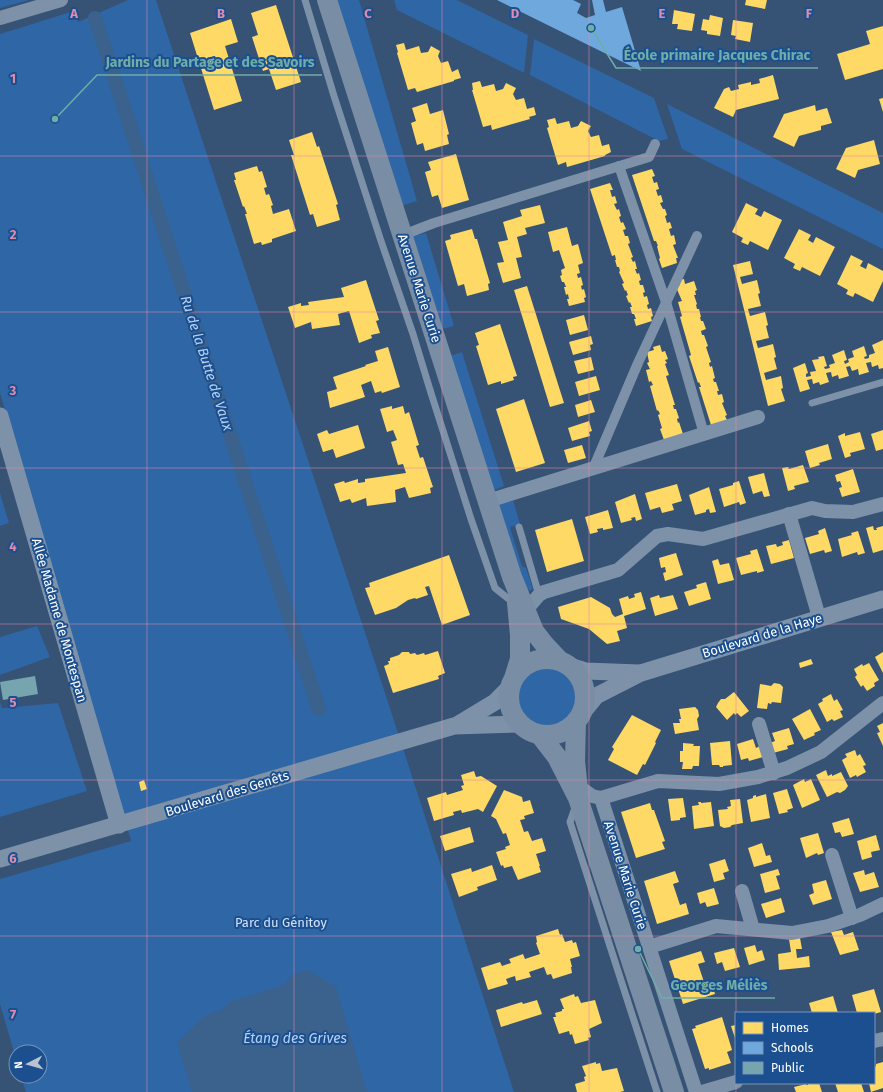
<svg xmlns="http://www.w3.org/2000/svg" width="883" height="1092" viewBox="0 0 883 1092" font-family="'Fira Sans',sans-serif">
<style>
.green{fill:#2f66a5}
.water{fill:#3b618d}
.homes{fill:#ffd966}
.schools{fill:#6fa8dc}
.public{fill:#76a5af}
.lines{fill:none;stroke-linecap:round;stroke-linejoin:round}
.canal{stroke:#3b618d;stroke-width:14}
.service{stroke:#7d92a8;stroke-width:7}
.pedestrian{stroke:#7d92a8;stroke-width:10}
.minor{stroke:#7d92a8;stroke-width:14}
.tertiary{stroke:#7d92a8;stroke-width:17}
.secondary{stroke:#798da4;stroke-width:20}
.grid{fill:none;stroke:#e08cad;stroke-width:1;stroke-opacity:0.55}
.labels{text-anchor:middle;stroke-width:4;stroke-linejoin:round;paint-order:stroke}
.street-label{font-size:13px;fill:#fff;stroke:#1b4f8f}
.park-label{font-size:13px;fill:#cfe3fa;stroke:#1b4f8f}
.water-label{font-size:14px;font-style:italic;fill:#b5d3f5;stroke:#1b4f8f}
.grid-label{font-size:13px;text-anchor:middle;font-weight:bold;fill:#e08cad;stroke:#1b4f8f;stroke-width:4;stroke-linejoin:round;paint-order:stroke}
.leader{fill:none;stroke:#6fada8;stroke-width:1.5}
.callout-dot{fill:#6fada8;stroke:#1b4f8f;stroke-width:1.5}
.callout-label{font-size:14px;text-anchor:middle;font-weight:bold;fill:#6fada8;stroke:#1b4f8f;stroke-width:4;stroke-linejoin:round;paint-order:stroke}
</style>
<rect width="100%" height="100%" fill="#365274"/>
<g class="green">
<polygon points="0,0 29,0 0,8"/>
<polygon points="128,0 156,0 388,702 514,1092 26,1092 21,1076 40,1076 40,1052 16,1052 16,1059 0,1004 0,879 131,841 0,393 0,34 74,11 78,22"/>
<polygon points="335,0 359,0 417,201 401,206"/>
<polygon points="394,0 457,0 528,35 524,73 397,10"/>
<polygon points="534,39 654,98 668,139 659,141 530,75"/>
<polygon points="667,104 883,213 883,249 682,149"/>
<polygon points="426,233 454,326 442,329 411,237"/>
<polygon points="462,352 504,486 494,490 450,356"/>
<polygon points="0,493 9,523 0,526"/>
<polygon points="513,500 520,524 510,527 522,566 526,568 533,589 530,591 526,588 498,505"/>
<polygon points="37,626 50,657 0,675 0,637"/>
<circle cx="548" cy="698" r="30"/>
<polygon points="0,702 2,708 58,703 87,791 0,817"/>
</g>
<polygon class="water" points="307,970 336,987 367,1092 192,1092 177,1042 205,1016 223,1009 229,1002 284,985 292,975"/>
<g class="homes">
<polygon points="746,0 767,0 765,9 745,5"/>
<polygon points="276,5 301,82 276,90 269,69 263,71 252,37 258,35 251,13"/>
<polygon points="674,10 695,14 692,31 677,29 678,24 672,24"/>
<polygon points="710,15 723,18 720,36 707,34 707,31 701,30 703,19 709,20"/>
<polygon points="231,19 238,42 225,46 242,101 214,110 190,33"/>
<polygon points="733,20 753,23 750,42 735,39 736,36 731,35"/>
<polygon points="883,26 883,69 845,80 837,54 870,44 866,31"/>
<polygon points="404,43 406,50 419,46 421,53 428,52 431,46 440,51 438,56 441,63 448,61 452,72 458,69 461,78 454,80 454,81 417,92 415,88 408,90 397,53 398,52 396,45"/>
<polygon points="773,75 779,99 736,110 733,117 714,108 724,89 729,87 731,91 739,89 738,85 751,82 751,85 760,83 759,79"/>
<polygon points="480,81 482,87 494,84 496,91 503,89 506,83 516,88 513,94 516,100 524,98 527,109 534,107 536,115 529,117 530,119 492,130 491,125 483,127 472,90 473,90 472,83"/>
<polygon points="883,98 883,112 879,99"/>
<polygon points="427,103 430,114 443,110 449,134 447,135 449,144 425,151 423,143 417,145 411,123 416,121 412,108"/>
<polygon points="815,105 816,111 827,108 832,123 821,126 821,130 799,136 794,147 773,137 784,114"/>
<polygon points="555,118 557,124 569,121 571,128 578,126 581,121 591,126 588,131 591,137 599,135 602,146 609,144 611,152 605,155 605,156 567,167 566,162 558,165 547,128 549,127 547,120"/>
<polygon points="312,132 317,147 319,146 338,204 336,205 340,220 317,227 313,214 310,215 291,155 294,155 289,140"/>
<polygon points="874,140 880,164 858,170 855,178 836,169 846,148"/>
<polygon points="456,154 469,200 442,208 438,195 432,197 425,172 431,170 428,162"/>
<polygon points="257,166 259,172 262,171 267,187 264,188 266,195 269,194 273,205 271,206 273,214 289,209 296,231 272,239 272,242 262,245 261,242 254,244 245,214 247,214 244,206 243,207 234,180 236,180 234,173"/>
<polygon points="652,169 655,176 652,177 654,183 657,182 659,189 656,190 658,196 661,195 663,202 660,203 663,209 665,209 667,215 665,216 667,223 670,222 672,228 669,229 671,236 674,235 676,244 673,245 678,258 676,258 677,263 662,268 659,259 660,258 657,246 658,246 656,241 654,241 632,175"/>
<polygon points="610,183 613,190 610,190 612,197 615,196 617,203 614,204 617,210 619,209 621,216 619,217 621,223 623,222 626,229 623,230 625,236 628,236 630,243 628,244 633,257 631,258 633,262 635,261 637,269 635,269 637,274 639,273 641,280 639,281 640,285 643,285 645,292 643,293 644,297 647,296 649,304 647,305 648,309 651,308 653,316 651,317 652,321 636,326 634,319 636,319 634,314 632,314 630,307 632,307 630,302 629,303 626,296 628,295 626,290 625,291 622,284 624,283 619,272 620,271 619,267 617,267 615,260 616,260 615,255 612,256 590,189"/>
<polygon points="746,203 758,209 755,214 761,217 764,211 782,220 768,250 750,241 748,245 741,242 743,238 732,232"/>
<polygon points="540,205 545,223 525,228 527,234 517,237 522,257 516,258 521,278 503,283 497,263 504,262 498,242 508,240 503,222 522,216 520,210"/>
<polygon points="567,227 572,246 578,244 583,263 578,265 580,273 577,274 578,278 581,277 583,285 581,286 582,290 584,289 586,297 584,298 585,302 569,306 567,299 569,299 568,294 566,295 564,287 566,287 564,282 562,282 560,276 562,275 561,270 565,268 559,250 553,252 548,232"/>
<polygon points="472,229 475,239 477,239 490,283 488,284 489,290 467,296 464,284 458,286 445,241 451,239 450,235"/>
<polygon points="799,229 811,235 808,240 813,243 816,237 835,247 820,276 802,267 800,271 793,268 795,264 784,258"/>
<polygon points="851,255 863,261 860,266 866,269 868,263 883,271 883,281 873,302 855,293 853,297 846,294 848,290 837,284"/>
<polygon points="750,261 753,274 740,277 742,284 757,280 760,293 758,294 761,306 748,309 750,316 765,312 768,325 766,326 769,338 756,341 758,348 773,344 776,357 774,358 777,369 764,373 766,380 781,376 783,388 781,389 785,401 768,406 733,265"/>
<polygon points="684,279 685,284 694,281 697,290 695,291 696,295 694,295 697,304 696,305 697,309 699,309 701,317 700,317 701,321 703,321 706,329 701,331 702,335 704,335 708,346 706,347 711,362 709,363 710,367 712,366 715,378 713,379 714,382 716,382 719,391 717,391 718,395 722,394 724,402 722,403 727,415 725,416 727,420 711,425 699,387 701,387 699,382 698,383 689,356 691,355 680,317 682,316 678,302 682,301 676,287 680,285 679,280"/>
<polygon points="366,280 379,320 376,321 380,333 371,335 372,338 359,343 349,311 338,314 340,325 312,329 311,322 295,328 288,307 301,303 301,306 309,305 308,302 344,297 341,288"/>
<polygon points="527,286 564,403 550,407 514,290"/>
<polygon points="584,315 588,330 570,335 566,320"/>
<polygon points="500,324 517,376 513,377 514,380 501,384 501,381 488,385 476,346 479,345 475,333"/>
<polygon points="591,336 593,344 590,345 591,350 573,355 569,342"/>
<polygon points="883,340 883,368 879,369 878,365 872,367 871,362 866,363 869,372 859,375 858,369 852,371 850,366 846,367 849,376 839,379 838,375 832,377 831,372 826,373 829,382 820,385 819,382 813,384 812,379 807,380 810,389 800,392 793,368 805,363 808,373 806,374 806,377 811,376 810,372 816,371 812,360 819,359 818,357 824,356 827,366 824,367 825,369 830,368 829,365 835,363 832,355 844,350 847,360 844,361 845,364 849,362 848,359 854,357 852,351 864,346 867,356 864,357 865,359 869,358 869,355 875,353 872,345"/>
<polygon points="660,345 662,352 665,351 668,359 665,360 667,363 665,364 669,375 666,376 675,405 673,405 674,409 676,409 679,418 677,419 678,423 679,422 683,434 664,440 660,429 662,428 658,415 660,414 658,410 657,411 650,386 653,385 651,381 649,382 646,370 650,369 647,363 649,362 647,352 654,350 653,347"/>
<polygon points="388,347 400,387 382,393 381,391 375,393 371,381 361,385 365,397 330,408 327,392 337,389 333,377 366,366 365,365 378,361 375,351"/>
<polygon points="591,357 594,370 578,374 574,361"/>
<polygon points="596,376 600,390 579,396 575,382"/>
<polygon points="524,399 545,463 516,472 496,409"/>
<polygon points="591,400 595,412 578,417 575,405"/>
<polygon points="392,406 392,409 403,406 405,414 409,412 419,445 416,446 420,458 423,457 433,487 430,488 431,493 409,498 405,487 395,490 396,502 367,506 366,498 352,503 350,499 340,502 334,484 344,481 345,483 358,479 358,483 365,482 365,479 406,473 403,464 398,465 391,442 397,440 393,430 387,432 380,409"/>
<polygon points="589,421 592,431 589,432 590,436 572,441 568,428"/>
<polygon points="358,425 365,448 336,458 333,449 323,452 317,434 327,430 329,434"/>
<polygon points="883,430 883,449 876,451 871,434"/>
<polygon points="860,432 865,449 850,453 851,456 845,458 838,436 845,433 845,436"/>
<polygon points="828,444 832,459 819,463 820,465 810,468 805,451"/>
<polygon points="582,445 586,458 568,463 564,450"/>
<polygon points="803,465 809,482 794,486 795,489 788,491 782,468 788,467 789,469"/>
<polygon points="853,469 860,492 842,497 839,488 842,487 840,481 837,482 835,475"/>
<polygon points="764,473 770,496 764,497 762,491 753,494 748,477"/>
<polygon points="739,481 746,503 740,505 739,502 724,507 719,489 733,485 733,483"/>
<polygon points="677,484 682,501 672,504 674,510 662,513 660,507 650,510 645,493"/>
<polygon points="709,487 716,512 710,513 709,509 706,510 706,512 695,515 689,495"/>
<polygon points="635,494 642,519 636,521 635,517 631,518 632,520 621,523 615,502"/>
<polygon points="608,510 613,528 603,530 603,528 597,529 598,532 590,534 585,517"/>
<polygon points="572,519 584,561 547,572 535,530"/>
<polygon points="873,526 874,530 877,530 876,528 883,526 883,550 873,553 866,528"/>
<polygon points="825,528 832,551 825,553 824,550 810,554 805,538 819,534 818,531"/>
<polygon points="858,531 865,553 858,555 857,552 842,557 838,539 852,535 851,533"/>
<polygon points="789,540 794,558 771,564 766,546 776,544 777,547 783,545 782,542"/>
<polygon points="757,549 764,571 757,573 757,571 741,575 736,558 751,554 750,551"/>
<polygon points="676,553 683,575 665,581 663,573 666,572 665,567 661,568 659,558"/>
<polygon points="449,555 470,615 442,625 429,586 425,587 428,595 416,599 415,598 408,600 396,608 375,615 365,588 370,587 369,583"/>
<polygon points="718,559 720,565 729,563 734,580 718,584 712,561"/>
<polygon points="706,582 711,599 689,606 684,592 697,588 696,585"/>
<polygon points="641,592 646,609 624,616 627,628 617,631 620,641 607,644 589,629 561,619 558,607 591,597 610,608 612,614 615,617 623,614 619,599 628,596 629,599 635,597 634,594"/>
<polygon points="659,595 660,598 673,595 678,609 655,616 650,598"/>
<polygon points="438,651 445,673 438,676 439,679 393,693 384,666 389,664 388,661 390,661 390,658 399,655 402,652 409,652 410,654 415,653 417,655 424,653 425,655"/>
<polygon points="883,652 883,673 875,657"/>
<polygon points="811,659 813,664 800,668 799,663"/>
<polygon points="869,663 879,680 874,683 875,686 867,691 863,685 861,687 855,677 857,675 854,669 862,664 863,666"/>
<polygon points="774,683 780,684 783,687 781,703 772,702 771,704 768,703 767,709 757,708 760,684 771,686"/>
<polygon points="734,692 749,711 741,717 737,713 735,715 734,713 727,720 716,707 718,703 721,699 725,699"/>
<polygon points="831,694 834,701 837,699 843,710 840,711 843,717 834,721 832,719 827,722 818,704 823,701 822,699"/>
<polygon points="695,707 698,710 699,716 697,719 699,730 675,734 673,723 680,723 679,719 681,719 679,709"/>
<polygon points="810,709 821,730 814,733 815,735 804,740 792,719"/>
<polygon points="632,715 661,730 655,742 656,743 645,765 643,764 637,775 608,760 614,749 612,747"/>
<polygon points="883,723 883,746 877,733 880,732 877,726"/>
<polygon points="789,728 794,744 787,746 788,749 773,753 770,743 775,741 772,733"/>
<polygon points="753,739 756,748 760,746 763,757 749,761 748,758 741,760 737,744"/>
<polygon points="730,741 732,765 723,766 723,767 720,767 719,765 712,765 710,743"/>
<polygon points="683,743 694,744 693,746 700,746 699,766 693,766 692,769 682,769 683,762 680,762 680,751 683,751"/>
<polygon points="855,750 857,756 860,754 866,765 863,766 866,772 857,777 856,775 850,778 842,760 847,757 845,754"/>
<polygon points="826,770 828,776 832,774 832,776 841,772 848,786 845,790 840,793 837,792 827,797 816,775"/>
<polygon points="474,771 476,777 481,776 497,786 483,812 478,809 462,813 461,810 453,812 454,815 434,821 427,798 446,792 447,795 463,790 461,786 464,785 461,775"/>
<polygon points="804,779 805,782 811,779 820,800 802,808 793,785"/>
<polygon points="144,780 147,789 141,791 139,782"/>
<polygon points="787,789 793,808 787,810 788,812 779,814 773,793"/>
<polygon points="504,790 522,797 523,802 530,800 534,813 524,816 525,819 520,820 524,832 528,831 532,841 542,838 546,851 536,854 540,866 539,866 541,872 518,880 512,866 504,868 503,865 501,866 496,852 506,849 505,847 510,845 506,833 503,834 496,819 491,816"/>
<polygon points="766,794 770,818 751,822 747,800 753,798 753,796 756,795 756,797"/>
<polygon points="683,798 686,817 680,818 680,820 671,821 668,799"/>
<polygon points="740,799 743,823 732,825 730,827 724,828 720,826 718,810 728,809 727,807 731,806 730,800"/>
<polygon points="698,802 701,802 701,803 711,802 714,826 694,829 692,806 699,805"/>
<polygon points="650,803 652,810 654,810 665,841 662,842 665,849 636,858 621,812"/>
<polygon points="849,818 854,834 842,837 840,832 835,833 832,823"/>
<polygon points="470,827 474,842 445,851 440,836"/>
<polygon points="818,833 824,853 818,855 817,853 806,858 800,838"/>
<polygon points="876,835 880,850 871,852 872,857 862,860 857,841"/>
<polygon points="762,843 766,856 770,855 772,862 754,867 748,848"/>
<polygon points="725,859 729,871 723,873 725,879 714,882 709,864"/>
<polygon points="492,865 497,880 477,887 478,890 459,897 451,874 471,868 472,872"/>
<polygon points="778,869 780,875 776,876 780,889 765,893 760,874"/>
<polygon points="864,870 865,875 874,872 879,887 860,892 853,873"/>
<polygon points="675,871 679,882 673,884 680,905 686,903 689,914 657,924 644,881"/>
<polygon points="826,880 832,899 813,905 809,895 814,893 812,884"/>
<polygon points="714,888 719,904 707,907 705,902 700,904 697,893"/>
<polygon points="781,898 785,912 766,918 761,904"/>
<polygon points="558,929 560,935 562,934 565,942 572,940 573,943 576,942 580,956 570,959 572,967 571,967 572,973 553,979 551,974 547,975 544,967 529,972 531,977 516,981 515,976 506,979 508,984 488,990 481,968 500,962 502,966 511,963 509,959 523,954 525,959 540,954 536,943 537,942 536,936"/>
<polygon points="842,930 844,935 853,932 859,950 840,955 831,932"/>
<polygon points="800,938 802,949 796,949 797,958 809,956 810,967 779,970 778,954 791,952 789,939"/>
<polygon points="755,945 757,952 762,950 765,960 749,965 744,948"/>
<polygon points="734,948 740,967 725,971 722,962 717,964 714,953"/>
<polygon points="701,951 705,962 698,964 705,985 712,983 715,994 683,1004 669,961"/>
<polygon points="874,989 881,1012 874,1014 874,1013 857,1013 852,995"/>
<polygon points="574,994 575,997 578,996 581,1003 595,1000 602,1023 589,1029 591,1037 588,1038 589,1040 575,1044 572,1034 570,1035 569,1031 559,1034 553,1017 556,1017 555,1013 562,1011 562,1009 564,1009 560,999"/>
<polygon points="833,996 838,1013 812,1013 809,1003"/>
<polygon points="537,1000 542,1014 501,1027 496,1010 522,1002 523,1004"/>
<polygon points="722,1017 732,1050 727,1052 731,1063 709,1070 709,1068 705,1069 692,1029 696,1028 695,1026"/>
<polygon points="736,1025 736,1041 731,1026"/>
<polygon points="596,1062 596,1064 600,1063 602,1071 617,1068 624,1091 620,1092 577,1092 575,1084 585,1081 584,1077 586,1076 582,1066"/>
<polygon points="883,1062 883,1088 871,1092 869,1083 874,1083 874,1067 876,1066 876,1064"/>
<polygon points="808,1083 819,1083 822,1092 796,1092 794,1087 806,1084 806,1085 808,1085"/>
<polygon points="835,1083 861,1083 864,1092 838,1092"/>
</g>
<polygon class="schools" points="497,0 573,0 581,4 577,13 586,18 595,15 592,0 603,0 606,12 622,7 641,71"/>
<polygon class="public" points="35,676 38,694 3,700 0,682"/>
<g class="lines">
<polyline class="canal" points="95,18 319,709"/>
<g class="service">
<polyline points="305,0 334,96 381,241 413,334 431,393 471,519 495,588 515,604"/>
<polyline points="812,403 883,382"/>
<polyline points="519,527 539,595"/>
<polyline points="576,805 570,822 657,1092"/>
</g>
<g class="pedestrian">
<polyline points="619,166 666,302 704,434"/>
<polyline points="403,235 434,223 649,157 655,144"/>
<polyline points="593,469 638,363 697,236"/>
</g>
<g class="minor">
<polyline points="0,18 61,0"/>
<polyline points="488,501 758,417"/>
<polyline points="789,514 819,617"/>
<polyline points="527,609 539,595 544,592 618,570 657,536 668,534 703,539 812,508 825,511 853,512 883,504"/>
<polyline points="759,724 774,773"/>
<polyline points="578,786 592,796 601,798 696,1092"/>
<polyline points="601,798 658,781 719,784 758,777 787,768 821,752 883,703"/>
<polyline points="832,855 852,918"/>
<polyline points="742,891 753,929"/>
<polyline points="649,947 716,926 792,933 828,926 860,915 883,904"/>
<polyline points="874,1041 883,1039"/>
<polyline points="702,1092 736,1082"/>
</g>
<g class="tertiary">
<polyline points="0,416 119,825"/>
<polyline points="570,666 586,671 639,673"/>
<polyline points="582,713 596,696 641,673 883,599"/>
<polyline points="457,725 495,702 510,687"/>
<polyline points="0,859 454,726 520,724"/>
</g>
<g class="secondary">
<polyline points="327,0 512,577 534,631 544,644 559,660"/>
<circle cx="547" cy="697" r="38"/>
<polyline points="515,675 520,659 520,635 517,603"/>
<polyline points="576,722 575,761 578,790"/>
<polyline points="540,735 557,757 578,798 674,1092"/>
</g>
</g>
<path class="grid" d="M 147,0 L 147,1092M 294,0 L 294,1092M 442,0 L 442,1092M 589,0 L 589,1092M 736,0 L 736,1092M 0,156 L 883,156M 0,312 L 883,312M 0,468 L 883,468M 0,624 L 883,624M 0,780 L 883,780M 0,936 L 883,936"/>
<g class="labels">
<g class="street-label">
<text transform="translate(420 288) rotate(72)" y="5">Avenue Marie Curie</text>
<text transform="translate(60 620) rotate(74)" y="5">Allée Madame de Montespan</text>
<text transform="translate(762 635) rotate(-17)" y="5">Boulevard de la Haye</text>
<text transform="translate(227 793) rotate(-17)" y="5">Boulevard des Genêts</text>
<text transform="translate(626 875) rotate(72)" y="5">Avenue Marie Curie</text>
</g>
<g class="park-label">
<text x="281" y="927">Parc du Génitoy</text>
</g>
<g class="water-label">
<text transform="translate(207 363) rotate(72)" y="5">Ru de la Butte de Vaux</text>
<text x="295" y="1043">Étang des Grives</text>
</g>
</g>
<g class="grid-label">
<text x="74" y="18">A</text>
<text x="221" y="18">B</text>
<text x="368" y="18">C</text>
<text x="515" y="18">D</text>
<text x="662" y="18">E</text>
<text x="809" y="18">F</text>
<text x="13" y="83">1</text>
<text x="13" y="239">2</text>
<text x="13" y="395">3</text>
<text x="13" y="551">4</text>
<text x="13" y="707">5</text>
<text x="13" y="863">6</text>
<text x="13" y="1019">7</text>
</g>
<path class="leader" d="M591 28L616 68H818M55 119L97 75H322M638 949L662 998H775"/>
<g class="callout-dot">
<circle cx="591" cy="28" r="4"/>
<circle cx="55" cy="119" r="4"/>
<circle cx="638" cy="949" r="4"/>
</g>
<g class="callout-label">
<text x="717" y="60">École primaire Jacques Chirac</text>
<text x="210" y="67">Jardins du Partage et des Savoirs</text>
<text x="719" y="990">Georges Méliès</text>
</g>
<rect x="735" y="1012" width="140" height="72" fill="#1b4f8f" stroke="#7695bc"/>
<rect x="743" y="1022" width="20" height="12" fill="#ffd966" stroke="#7695bc"/>
<text x="771" y="1032" font-size="12" fill="#ffffff">Homes</text>
<rect x="743" y="1042" width="20" height="12" fill="#6fa8dc" stroke="#7695bc"/>
<text x="771" y="1052" font-size="12" fill="#ffffff">Schools</text>
<rect x="743" y="1062" width="20" height="12" fill="#76a5af" stroke="#7695bc"/>
<text x="771" y="1072" font-size="12" fill="#ffffff">Public</text>
<g transform="translate(28 1064) rotate(264)"><circle r="19" fill="#1b4f8f" stroke="#7695bc"/>
<path d="M0-3L7 15L0 10L-7 15Z" fill="#b9c2ce"/>
<text y="-6" font-size="11" font-weight="bold" text-anchor="middle" fill="#ffffff">N</text>
</g>
</svg>
